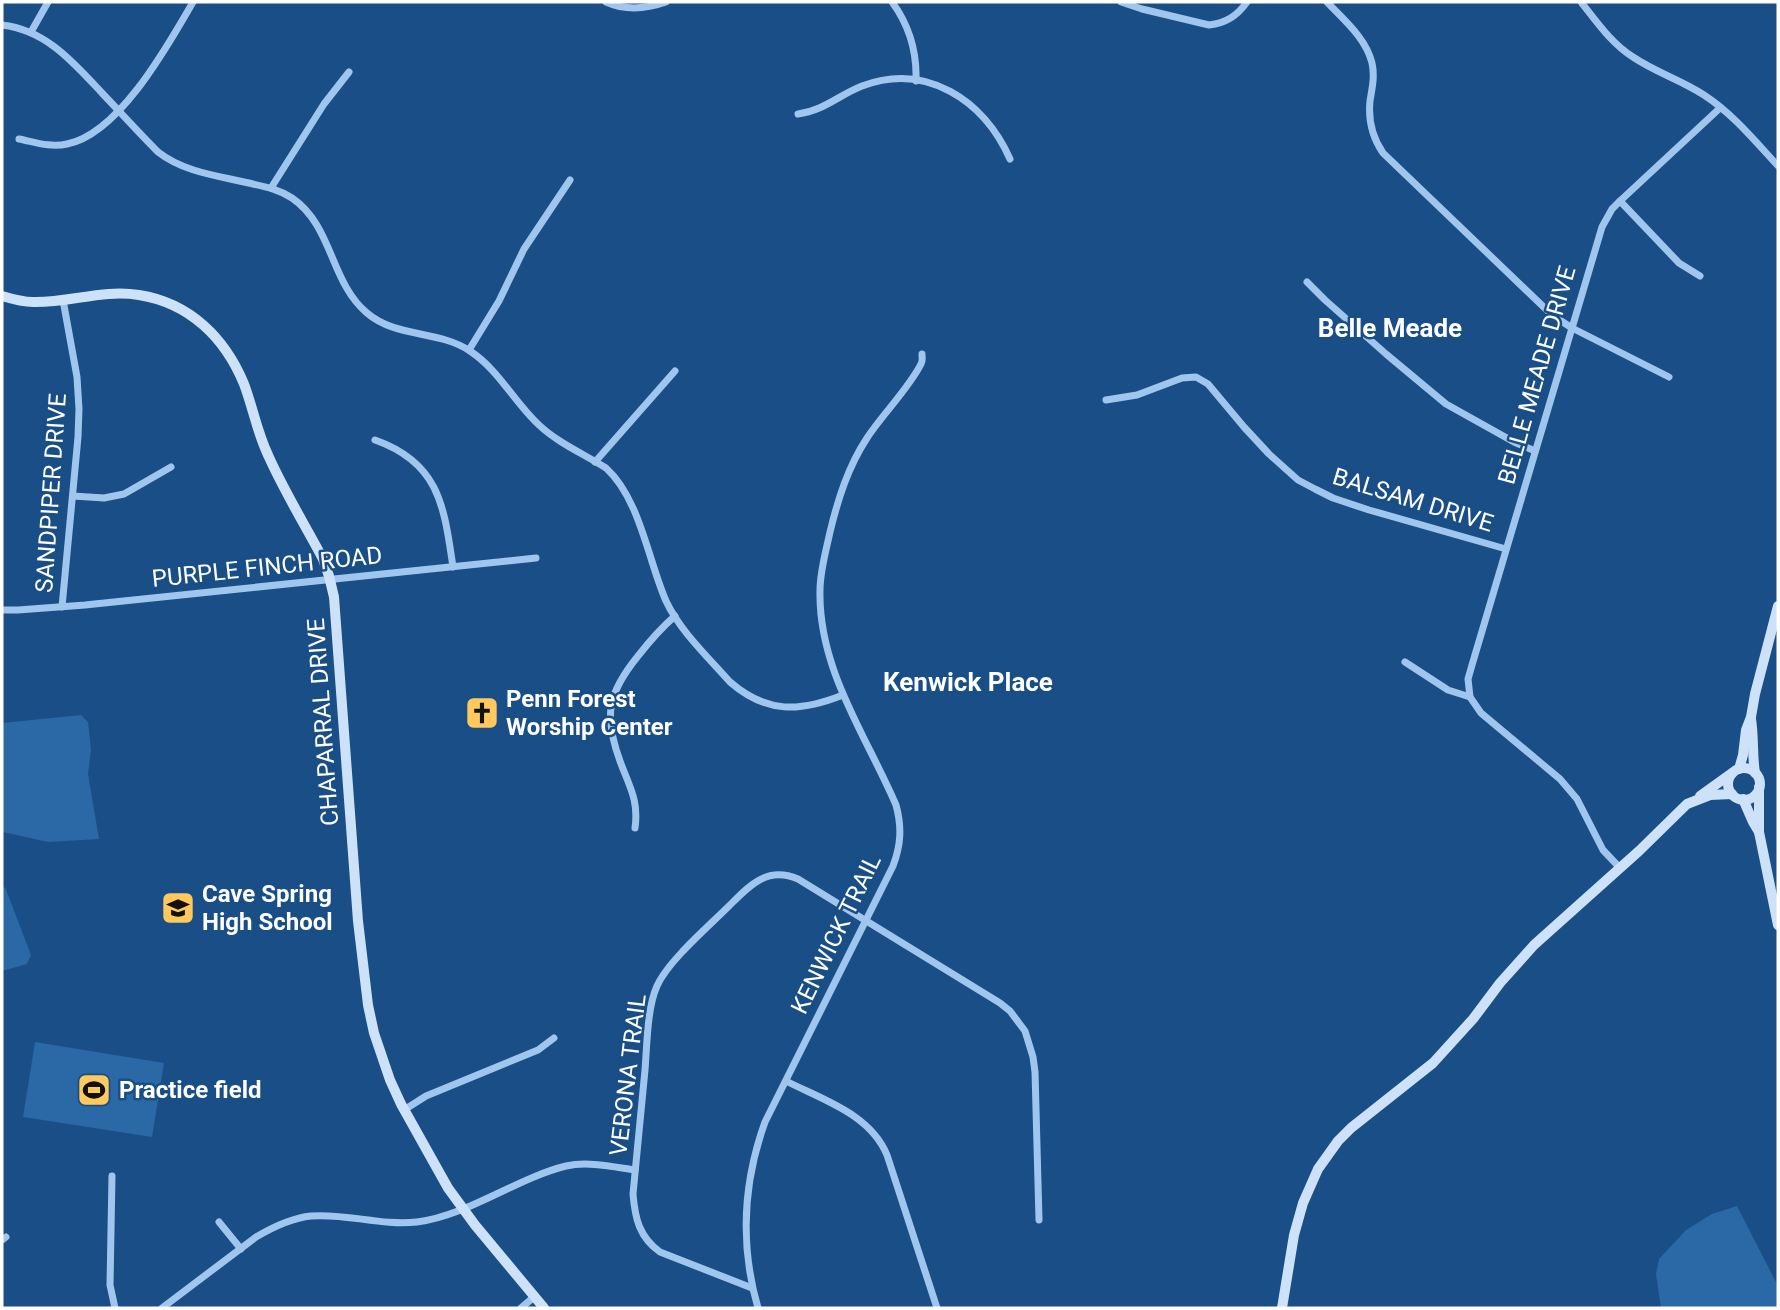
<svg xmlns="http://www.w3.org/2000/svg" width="1780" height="1310" viewBox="0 0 1780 1310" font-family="Roboto,sans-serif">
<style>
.garden{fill:#2b68a6}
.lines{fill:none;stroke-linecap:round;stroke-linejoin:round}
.street{stroke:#a0c6ed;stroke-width:7}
.secondary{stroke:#cde2f9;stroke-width:10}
.labels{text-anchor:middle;stroke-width:5;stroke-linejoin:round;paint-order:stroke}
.street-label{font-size:24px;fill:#fff;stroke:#194e87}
.poi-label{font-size:24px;font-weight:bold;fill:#fff;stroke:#194e87;text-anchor:start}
.neighbourhood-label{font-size:26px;font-weight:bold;fill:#fff;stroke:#194e87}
</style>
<rect width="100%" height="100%" fill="#194e87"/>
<g class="garden">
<polygon points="81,715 88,722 91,750 88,774 99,839 48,842 3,832 2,723"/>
<polygon points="5,887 31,955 27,964 2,971 2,889"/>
<polygon points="35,1042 164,1063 152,1137 23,1117"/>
<polygon points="1737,1206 1778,1286 1778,1308 1661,1308 1656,1274 1659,1259 1686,1230 1712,1214"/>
</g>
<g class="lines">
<g class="street">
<path d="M 606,2 C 626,11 646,9 666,2"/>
<path d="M 892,2 C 909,25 917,52 916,81"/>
<path d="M 1121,2 L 1142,9 L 1209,25 C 1226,23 1237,16 1247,2"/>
<path d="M 1327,2 C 1344,20 1366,38 1372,63 C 1375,77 1372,88 1370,101 C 1368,121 1372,137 1383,153 L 1552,315 L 1572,328 L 1669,377"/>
<path d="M 1581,2 C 1597,22 1611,43 1633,57 C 1655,72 1681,80 1704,95 C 1733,114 1755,141 1778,166"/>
<path d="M 2,25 C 46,30 73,62 102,93 C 121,113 139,133 158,152 C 185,173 220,176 253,184 C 267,187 280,190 292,198 C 333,226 330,282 367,313 C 396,338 439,330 470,351 C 499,370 514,402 539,425 C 558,443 584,454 606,468 C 640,499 648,560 666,601 C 680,631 708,657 730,682 C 767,714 800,712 843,695"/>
<polyline points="31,32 48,2"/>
<path d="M 798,114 C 823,111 839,95 862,86 C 926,62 984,100 1010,159"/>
<path d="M 19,139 C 34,142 51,148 67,144 C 119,134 168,45 193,2"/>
<polyline points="271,188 324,104 349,72"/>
<polyline points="1620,201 1679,263 1700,276"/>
<polyline points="1307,282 1325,300 1386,354 1446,404 1514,442 1535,451"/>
<polyline points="469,350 499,301 524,249 570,180"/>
<polyline points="1106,400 1137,395 1182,378 1196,377 1208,384 1244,427 1269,454 1298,480 1315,489 1333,498 1369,510 1506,549"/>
<path d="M 375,440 C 440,463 444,507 453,567"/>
<polyline points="595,462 675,371"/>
<polyline points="73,496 104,498 124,494 171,467"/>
<polyline points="62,607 78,437 79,409 77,377 63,300"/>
<polyline points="2,610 18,610 85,605 536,558"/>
<polyline points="1405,662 1448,690 1470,697 1481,713 1560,779 1577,799 1603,850 1620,868"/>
<polyline points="1470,697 1468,679 1472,665 1602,227 1612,209 1620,201 1720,108"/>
<path d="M 635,828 C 639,800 629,786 620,761 C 603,715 608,693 638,656 C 649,642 661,628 675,616"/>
<path d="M 786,1081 C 823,1100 870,1114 887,1155 L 937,1308"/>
<polyline points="404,1110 426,1096 538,1050 554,1038"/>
<polyline points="112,1176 110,1285 115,1308"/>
<polyline points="219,1222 241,1249"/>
<polyline points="2,1240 6,1237"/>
<path d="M 752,1288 L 660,1252 C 639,1237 635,1218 633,1194 C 637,1153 641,1112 645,1070 C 647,1046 647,1008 657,986 C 668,961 709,926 729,906 C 750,885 767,866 798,879 L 1000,1003 L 1010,1011 L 1025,1031 L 1033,1057 L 1035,1072 L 1039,1220"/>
<path d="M 162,1308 L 256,1237 C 273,1227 291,1218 311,1216 C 346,1213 381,1226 417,1222 C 467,1216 517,1178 566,1166 C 588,1161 614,1167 635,1170"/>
<polyline points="521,1308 534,1297"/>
<path d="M 758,1308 C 740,1246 743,1183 765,1122 L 893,866 C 901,845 902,827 896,805 C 866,735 818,669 820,590 C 820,571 826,551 830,532 C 838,499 848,467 867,438 C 882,415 909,388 921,364 C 923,360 922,359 922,354"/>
</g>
<g class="secondary">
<path d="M 2,296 C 12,299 22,302 33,302 C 69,303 103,289 139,295 C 190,303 225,338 244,384 C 253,408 257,432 268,455 C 284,491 305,525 323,559 L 329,576 L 334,597 L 358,921 L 368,1005 L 374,1033 L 390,1080 L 401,1104 L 448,1188 L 475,1225 L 544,1308"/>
<path d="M 1751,719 C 1754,737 1752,755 1755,773"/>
<circle cx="1744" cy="784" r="16"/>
<polyline points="1739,769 1743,755 1746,730 1751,717 1755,694 1778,606"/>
<polyline points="1759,787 1759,832 1778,925"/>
<polyline points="1700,796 1732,773"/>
<polyline points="1743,799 1753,822 1759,832"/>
<polyline points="1282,1308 1294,1235 1303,1203 1318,1169 1338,1141 1351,1128 1433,1063 1473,1019 1500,983 1534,945 1639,851 1687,804 1710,795 1732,794"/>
</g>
</g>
<defs>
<symbol id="church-square" viewBox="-11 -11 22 22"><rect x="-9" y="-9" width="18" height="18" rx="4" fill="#ffc95c" stroke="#194e87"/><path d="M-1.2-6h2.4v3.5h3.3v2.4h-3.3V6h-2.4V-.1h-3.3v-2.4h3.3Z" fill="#111"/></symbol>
<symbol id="school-square" viewBox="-11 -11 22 22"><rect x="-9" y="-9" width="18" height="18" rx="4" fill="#ffc95c" stroke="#194e87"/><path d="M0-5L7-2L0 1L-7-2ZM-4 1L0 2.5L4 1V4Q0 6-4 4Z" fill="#111"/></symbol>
<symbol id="stadium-square" viewBox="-11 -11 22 22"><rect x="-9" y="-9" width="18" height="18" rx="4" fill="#ffc95c" stroke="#194e87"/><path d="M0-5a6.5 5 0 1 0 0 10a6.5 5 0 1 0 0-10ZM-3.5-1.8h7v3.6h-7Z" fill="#111"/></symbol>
</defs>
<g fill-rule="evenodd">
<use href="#church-square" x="463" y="694" width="38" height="38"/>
<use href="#school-square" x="159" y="889" width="38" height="38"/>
<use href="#stadium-square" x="75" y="1071" width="38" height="38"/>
</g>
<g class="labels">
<g class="street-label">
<text transform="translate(1537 375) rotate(-74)" y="8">BELLE MEADE DRIVE</text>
<text transform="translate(51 493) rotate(-86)" y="8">SANDPIPER DRIVE</text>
<text transform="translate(1413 500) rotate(17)" y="8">BALSAM DRIVE</text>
<text transform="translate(267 567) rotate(-6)" y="8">PURPLE FINCH ROAD</text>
<text transform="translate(323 722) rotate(-94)" y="8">CHAPARRAL DRIVE</text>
<text transform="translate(836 934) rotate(-64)" y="8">KENWICK TRAIL</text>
<text transform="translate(628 1075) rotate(-83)" y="8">VERONA TRAIL</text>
</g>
<g class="poi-label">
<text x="506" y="707">Penn Forest<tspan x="506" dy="28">Worship Center</tspan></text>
<text x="202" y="902">Cave Spring<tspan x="202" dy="28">High School</tspan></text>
<text x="119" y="1098">Practice field</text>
</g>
<g class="neighbourhood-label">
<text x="1390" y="337">Belle Meade</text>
<text x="968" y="691">Kenwick Place</text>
</g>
</g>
<rect width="1780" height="1310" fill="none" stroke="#ffffff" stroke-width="7"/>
</svg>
